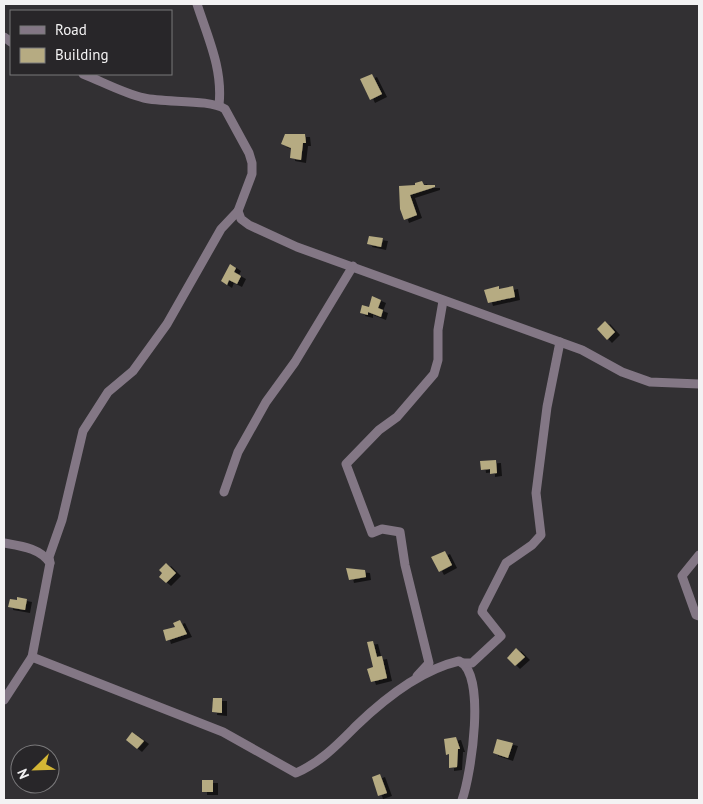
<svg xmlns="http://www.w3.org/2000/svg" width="703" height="804" viewBox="0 0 703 804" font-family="'PT Sans',sans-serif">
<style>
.building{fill:#b6ab82;filter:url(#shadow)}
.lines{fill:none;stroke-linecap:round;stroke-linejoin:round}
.minor{stroke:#837785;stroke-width:9}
</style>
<defs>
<filter id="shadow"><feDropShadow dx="5" dy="3" stdDeviation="0" flood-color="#0009"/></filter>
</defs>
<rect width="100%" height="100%" fill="#323033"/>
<g class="building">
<polygon points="372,74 382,94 370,100 360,79"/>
<polygon points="285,134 305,134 306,143 303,143 301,160 290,158 291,148 281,144"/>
<polygon points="422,181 424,185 435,185 435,187 410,195 417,215 404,220 400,209 399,186 415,185 415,183"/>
<polygon points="369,236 383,238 381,247 367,244"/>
<polygon points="230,264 236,268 234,272 241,276 237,284 229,280 227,285 221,281"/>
<polygon points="499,286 499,289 513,286 515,297 488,303 484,290"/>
<polygon points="372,296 381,300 378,308 383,310 381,317 368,312 368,315 360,313 362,305 369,307"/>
<polygon points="605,321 615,332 607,340 597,329"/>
<polygon points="496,460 497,473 490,474 490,469 481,470 480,461"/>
<polygon points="445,551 452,565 439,572 431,557"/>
<polygon points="166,563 176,573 166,583 159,577 162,573 159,570"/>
<polygon points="346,568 365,570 366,577 349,580"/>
<polygon points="17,597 27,599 25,610 8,607 10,599 17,600"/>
<polygon points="180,620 187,634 166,641 163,630 175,627 173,623"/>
<polygon points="373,641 377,657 382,656 387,678 371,682 367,669 373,667 367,642"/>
<polygon points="516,648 525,657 515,666 507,658"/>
<polygon points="213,698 222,698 222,713 212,712"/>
<polygon points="132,732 144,741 137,749 126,740"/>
<polygon points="456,737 460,749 458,749 457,767 449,768 449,754 446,755 444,739"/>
<polygon points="497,739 513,743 508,758 493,753"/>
<polygon points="380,774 387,793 378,796 372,777"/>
<rect x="202" y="780" width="11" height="12"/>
</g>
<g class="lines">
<g class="minor">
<path d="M 197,4 C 208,38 223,69 219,105"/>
<polyline points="4,37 11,42"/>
<path d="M 83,74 C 103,82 123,93 144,98 C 165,103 210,99 225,109 L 249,153 L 252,163 L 252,174 L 238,211 L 241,219 L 249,225 L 297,247 L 582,350 L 622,372 L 650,382 L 699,384"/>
<polyline points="224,492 238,452 266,402 295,362 353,266"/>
<path d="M 4,543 C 21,546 40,548 50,563 L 32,657 L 4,700"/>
<polyline points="699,555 682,576 696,615 699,616"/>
<polyline points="50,563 49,557 62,520 83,431 108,392 133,371 167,324 221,229 238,211"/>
<path d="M 32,657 L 223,732 L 296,773 C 321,762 337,745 356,726 C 384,699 420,670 459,661 C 487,673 471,775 462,800"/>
<polyline points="464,663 472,663 501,636 482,612 483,608 506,563 532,545 541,535 536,493 547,407 560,342"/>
<polyline points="417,676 429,663 405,565 400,532 382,529 372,533 346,464 379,430 397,417 434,374 438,360 438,330 443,301"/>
</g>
</g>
<rect width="703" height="804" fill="none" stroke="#f3f2f3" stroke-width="10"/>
<rect x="10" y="10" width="162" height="65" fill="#282629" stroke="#79787a"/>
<rect x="20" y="26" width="25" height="8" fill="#837785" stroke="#79787a"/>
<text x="55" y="35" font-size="15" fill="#f3f2f3">Road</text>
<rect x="20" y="48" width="25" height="15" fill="#b6ab82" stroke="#79787a"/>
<text x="55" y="60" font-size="15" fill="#f3f2f3">Building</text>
<g transform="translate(35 769) rotate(247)"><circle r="24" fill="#282629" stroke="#79787a"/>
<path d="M0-4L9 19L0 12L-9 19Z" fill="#d4b635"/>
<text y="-8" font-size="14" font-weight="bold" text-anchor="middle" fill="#f3f2f3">N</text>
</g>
</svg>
